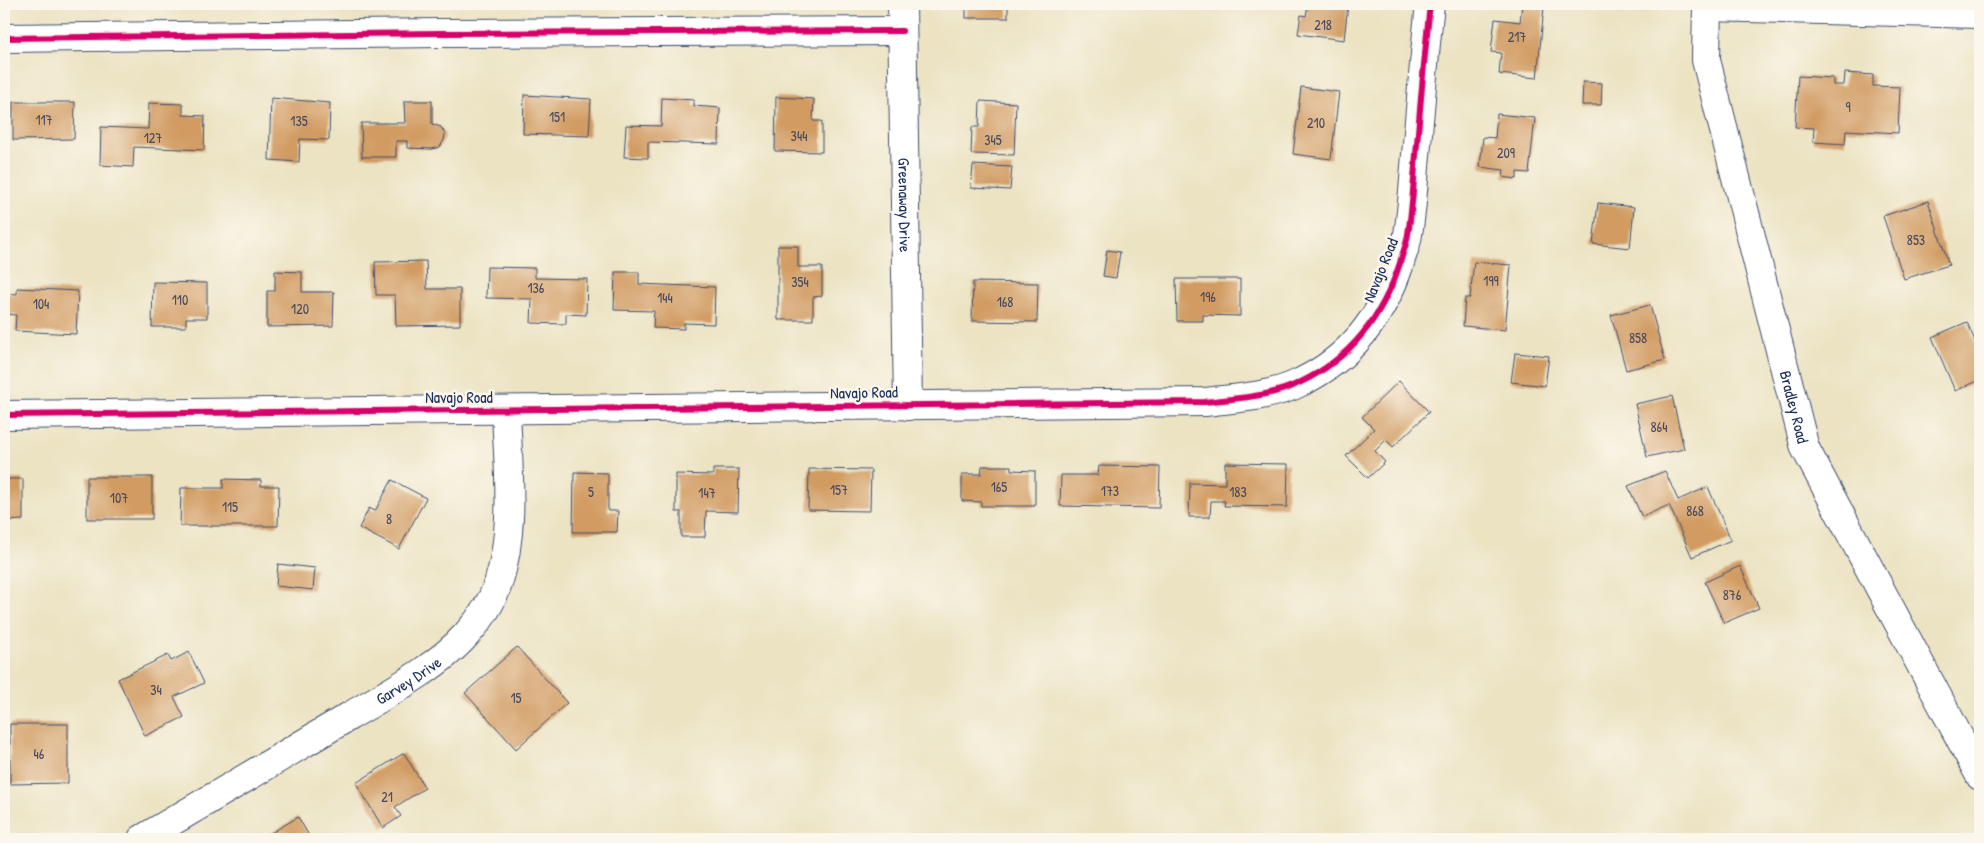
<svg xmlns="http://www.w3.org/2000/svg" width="1984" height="843" viewBox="0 0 1984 843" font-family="'Patrick Hand',sans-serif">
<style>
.building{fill:#d19b62}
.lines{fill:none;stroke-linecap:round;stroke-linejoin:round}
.minor-casing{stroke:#3a4a6d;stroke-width:30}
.major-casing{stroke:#3a4a6d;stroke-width:30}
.minor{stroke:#fff;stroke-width:28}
.major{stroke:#fff;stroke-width:28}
.cycleway-casing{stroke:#fbf7ec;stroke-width:9}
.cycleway{stroke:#d6006c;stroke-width:6}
.labels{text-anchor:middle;stroke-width:5;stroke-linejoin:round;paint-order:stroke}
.number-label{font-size:14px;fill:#484a5f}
.street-label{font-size:16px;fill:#1b2f5e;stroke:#fbf7ec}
</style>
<rect width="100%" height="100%" fill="#fbf7ec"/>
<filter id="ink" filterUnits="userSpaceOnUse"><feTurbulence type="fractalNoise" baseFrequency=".02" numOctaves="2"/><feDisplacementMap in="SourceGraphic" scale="10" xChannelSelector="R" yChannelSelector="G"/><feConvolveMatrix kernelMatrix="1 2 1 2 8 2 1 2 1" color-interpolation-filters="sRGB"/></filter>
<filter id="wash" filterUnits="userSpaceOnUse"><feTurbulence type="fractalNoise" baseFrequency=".0096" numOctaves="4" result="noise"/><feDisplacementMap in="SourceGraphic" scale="20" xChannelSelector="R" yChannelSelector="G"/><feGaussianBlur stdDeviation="1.12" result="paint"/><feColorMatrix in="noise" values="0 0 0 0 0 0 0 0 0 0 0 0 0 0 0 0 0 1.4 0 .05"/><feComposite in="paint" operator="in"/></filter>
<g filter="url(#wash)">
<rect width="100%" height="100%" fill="#ece3c3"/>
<g id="blocks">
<g class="building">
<rect x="966" y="4" width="42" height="14"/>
<polygon points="1308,4 1348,4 1344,40 1298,34 1301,15 1306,16"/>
<polygon points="1522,4 1558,4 1557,8 1544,7 1537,78 1499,74 1501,53 1491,52 1495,19 1520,22"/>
<polygon points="1845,73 1873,75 1873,86 1900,87 1898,133 1846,130 1845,144 1813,142 1814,128 1795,127 1798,76 1833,78 1833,85 1844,85"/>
<polygon points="1583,82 1602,83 1601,105 1582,105"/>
<polygon points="1301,87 1339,92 1331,159 1293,154"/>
<polygon points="524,95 591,99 589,136 523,134"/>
<polygon points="776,97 814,99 813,121 822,121 822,152 775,151"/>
<polygon points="271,98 330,103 329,140 300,139 299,162 269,160"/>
<polygon points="662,98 694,100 694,106 720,108 719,144 648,142 648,158 624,157 626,125 661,126"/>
<polygon points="404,101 432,101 432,124 441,127 445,134 444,140 440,147 432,149 407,148 407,141 396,141 396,157 362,157 361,123 405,123"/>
<polygon points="980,101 1016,103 1014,155 971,154 972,127 979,127"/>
<polygon points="13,102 75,102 74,139 13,140"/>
<polygon points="149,103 183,104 183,115 205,116 204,150 134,147 133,167 100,165 101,127 148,129"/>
<polygon points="1497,114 1535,118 1529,173 1517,172 1517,179 1503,177 1504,170 1480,167 1483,137 1495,138"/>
<polygon points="973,165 1012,167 1010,190 971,188"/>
<polygon points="1928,201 1949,265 1904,279 1883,216"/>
<polygon points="1598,203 1634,207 1630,248 1593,244"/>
<polygon points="778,246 798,246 798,267 822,267 822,296 813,297 813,320 778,320"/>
<polygon points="1107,250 1120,252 1116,278 1103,276"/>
<polygon points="426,261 427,289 460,289 460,325 396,326 395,295 376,295 375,262"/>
<polygon points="1474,262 1511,265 1505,330 1463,326 1465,298 1470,298"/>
<polygon points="487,267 535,268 535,278 587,279 586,315 566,314 566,324 531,323 532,299 486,298"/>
<polygon points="275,271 302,272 302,292 334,292 333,326 267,327 267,291 275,291"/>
<polygon points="615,272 639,272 639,284 715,287 714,324 684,323 684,329 653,328 654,311 614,310"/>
<polygon points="1176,279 1240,279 1240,316 1203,315 1203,321 1177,321"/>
<polygon points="153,282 207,283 207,318 186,318 186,327 152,327"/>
<polygon points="973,282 1038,283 1037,322 972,321"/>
<polygon points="17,288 78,291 76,334 15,331 16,315 4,314 4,293 17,294"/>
<polygon points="1650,305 1665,360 1626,370 1611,315"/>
<polygon points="1967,322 1980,353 1980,380 1955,391 1932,337"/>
<polygon points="1515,353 1549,356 1545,386 1511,382"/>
<polygon points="1399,381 1429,412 1393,447 1386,440 1375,451 1385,462 1368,478 1346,456 1374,429 1362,417"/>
<polygon points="1672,396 1684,449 1647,457 1635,404"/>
<polygon points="1225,463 1288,464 1287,507 1224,506 1225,501 1211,501 1210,517 1189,517 1190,483 1225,484"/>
<polygon points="982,466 1011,466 1011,470 1035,471 1035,506 981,506 981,502 962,501 962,474 981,474"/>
<polygon points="1099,466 1160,467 1159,508 1060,506 1061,475 1098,475"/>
<polygon points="713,469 739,469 738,512 706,511 705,537 681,537 681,512 676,512 676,474 713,475"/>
<polygon points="809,469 871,470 870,511 808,510"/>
<polygon points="1665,471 1678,500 1708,487 1731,540 1692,557 1669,505 1642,517 1628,486"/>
<polygon points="574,472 608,473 608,511 618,511 617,532 573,532"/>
<rect x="87" y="477" width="65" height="42"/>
<polygon points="4,479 23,479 23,520 4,521"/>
<polygon points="223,479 261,480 261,486 279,486 278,526 180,526 181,488 223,488"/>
<polygon points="392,480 426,498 399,549 359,528 369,508 375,511"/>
<polygon points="278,564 315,568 313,590 276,586"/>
<polygon points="1740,566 1759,608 1724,623 1705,582"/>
<polygon points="517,647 567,703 516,749 465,693"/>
<polygon points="189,652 204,683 174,697 184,717 145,736 118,679 168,655 171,661"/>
<polygon points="10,724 68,724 68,783 10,784"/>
<polygon points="404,753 425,788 395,807 401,816 383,828 356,783"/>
<polygon points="298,817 311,839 261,839"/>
</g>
</g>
</g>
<g filter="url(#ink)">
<use href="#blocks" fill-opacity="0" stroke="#3a4a6d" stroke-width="1"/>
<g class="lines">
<defs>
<g id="minor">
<path id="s1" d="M 902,4 L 908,406"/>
<polyline points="1707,7 1980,14"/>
<polyline points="4,38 440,33 902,31"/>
<path d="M 4,415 L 1205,402 C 1237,398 1272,397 1301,382 C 1351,358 1383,315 1400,263 C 1402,254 1407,244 1408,234 C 1413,204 1414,174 1417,144 C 1421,97 1425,50 1430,4"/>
<path id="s2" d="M 142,839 C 211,799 279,758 348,717 C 385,695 438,667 466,635 C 479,621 492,602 498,584 C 516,528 508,468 506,411"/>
</g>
<g id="major">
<path id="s3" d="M 1707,4 L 1706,60 L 1805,448 L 1980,776"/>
</g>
</defs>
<use href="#minor" class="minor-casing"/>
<use href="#major" class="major-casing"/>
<use href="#minor" class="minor"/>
<use href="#major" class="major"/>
<defs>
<g id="cycleway">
<polyline points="4,38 440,33 902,31"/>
<path d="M 4,415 L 1205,402 C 1237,398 1272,397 1301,382 C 1351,358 1383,315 1400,263 C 1402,254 1407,244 1408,234 C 1413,204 1414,174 1417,144 C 1421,97 1425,50 1430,4"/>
</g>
</defs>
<use href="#cycleway" class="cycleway-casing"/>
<use href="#cycleway" class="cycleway"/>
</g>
</g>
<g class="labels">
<g class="number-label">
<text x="1323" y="30">218</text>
<text x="1517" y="42">217</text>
<text x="1848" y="112">9</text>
<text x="557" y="122">151</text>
<text x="44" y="125">117</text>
<text x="299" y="126">135</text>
<text x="1316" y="128">210</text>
<text x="799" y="141">344</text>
<text x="153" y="143">127</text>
<text x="993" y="145">345</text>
<text x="1506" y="158">209</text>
<text x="1916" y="245">853</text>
<text x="1491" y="286">199</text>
<text x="800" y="287">354</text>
<text x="536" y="293">136</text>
<text x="1208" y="302">196</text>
<text x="665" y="303">144</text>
<text x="180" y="305">110</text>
<text x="1005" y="307">168</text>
<text x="41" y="309">104</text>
<text x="300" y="314">120</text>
<text x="1638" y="343">858</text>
<text x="1659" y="432">864</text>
<text x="999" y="492">165</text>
<text x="839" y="495">157</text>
<text x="1110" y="496">173</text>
<text x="591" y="497">5</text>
<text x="1238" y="497">183</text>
<text x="707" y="498">147</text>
<text x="119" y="503">107</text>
<text x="230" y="512">115</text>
<text x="1695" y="516">868</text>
<text x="389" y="524">8</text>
<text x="1732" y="600">876</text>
<text x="156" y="695">34</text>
<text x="516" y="703">15</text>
<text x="39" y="759">46</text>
<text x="387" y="802">21</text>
</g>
<g class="street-label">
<text dy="6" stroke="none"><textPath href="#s1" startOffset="201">Greenaway Drive</textPath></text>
<text transform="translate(1380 270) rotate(-68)" y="6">Navajo Road</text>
<text transform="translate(864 392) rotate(-1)" y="6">Navajo Road</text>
<text x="459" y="403">Navajo Road</text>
<text dy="6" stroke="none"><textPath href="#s3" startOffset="414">Bradley Road</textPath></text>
<text dy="6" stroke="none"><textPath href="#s2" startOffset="310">Garvey Drive</textPath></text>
</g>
</g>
<rect width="1984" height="843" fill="none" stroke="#fbf7ec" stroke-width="20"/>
</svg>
